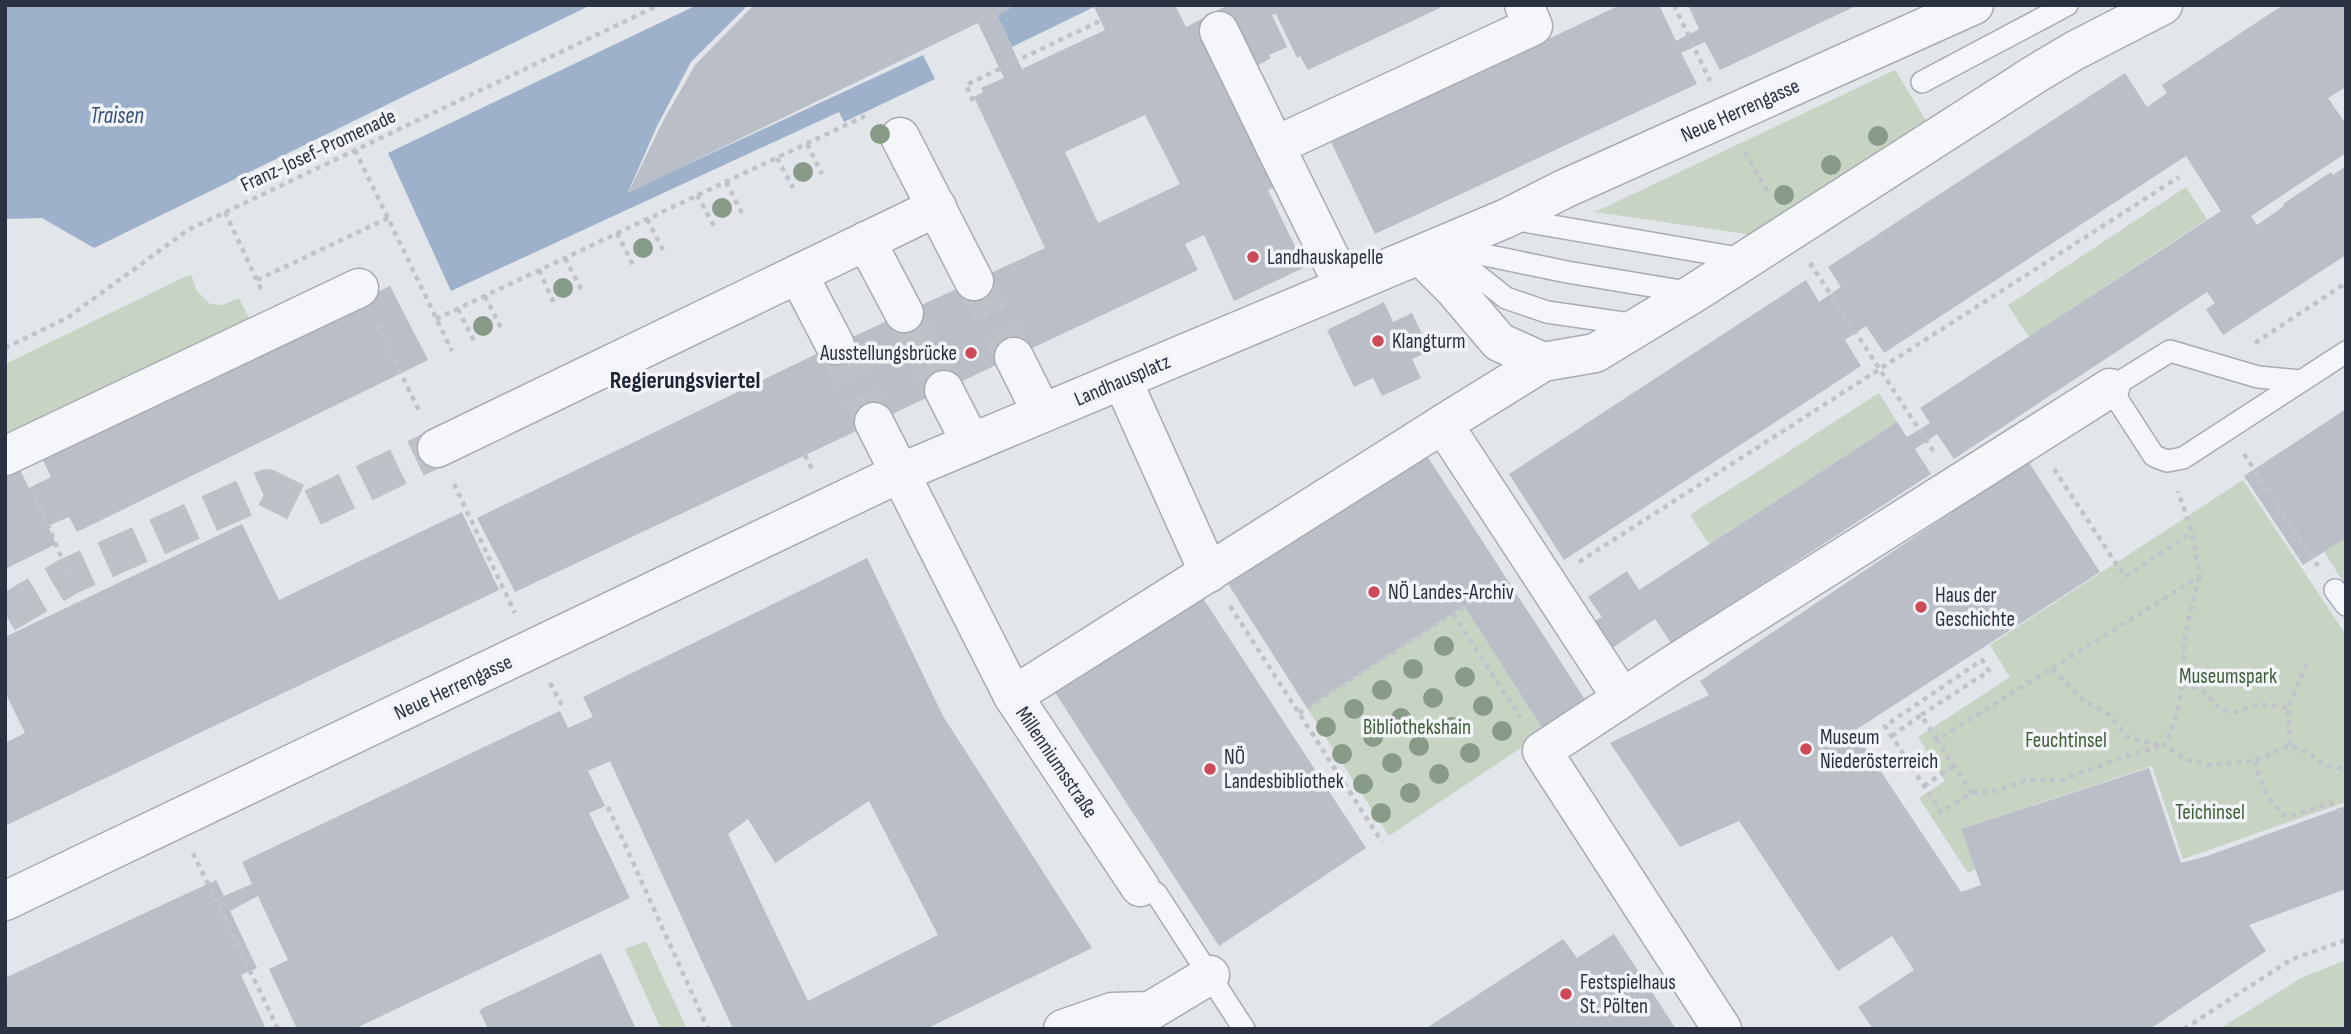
<svg xmlns="http://www.w3.org/2000/svg" width="2351" height="1034" viewBox="0 0 2351 1034" font-family="'Sofia Sans Condensed',sans-serif">
<style>
.green{fill:#c7d4c3}
.water{fill:#9eb1ca}
.building{fill:#b9bec7;fill-rule:evenodd}
.lines{fill:none;stroke-linecap:round;stroke-linejoin:round}
.street-tunnel{stroke:#bdc1c8;stroke-width:38;stroke-dasharray:38 19;stroke-linecap:butt}
.lane-casing{stroke:#a7acb4;stroke-width:24}
.street-casing{stroke:#a7acb4;stroke-width:41}
.path{stroke:#c0c3c9;stroke-width:4.5;stroke-dasharray:5 5;stroke-linecap:butt}
.lane{stroke:#f5f6f9;stroke-width:21}
.street{stroke:#f5f6f9;stroke-width:38}
.tree{fill:#879b88}
.poi-dot{fill:#cd4a58;stroke:#f2f4f8;stroke-width:2.5}
.labels{text-anchor:middle;stroke-width:7;stroke-linejoin:round;paint-order:stroke}
.street-label{font-size:21px;fill:#2a3242;stroke:#f2f4f8}
.poi-label{font-size:21px;fill:#2a3242;stroke:#f2f4f8;text-anchor:start}
.park-label{font-size:21px;fill:#3d5e38;stroke:#f2f4f8}
.water-label{font-size:23px;font-style:italic;fill:#354f76;stroke:#f2f4f8}
.quarter-label{font-size:24px;font-weight:bold;fill:#1c2333;stroke:#f2f4f8}
</style>
<rect width="100%" height="100%" fill="#e2e5ea"/>
<g class="green">
<polygon points="1895,70 1926,120 1753,235 1595,212"/>
<polygon points="2186,187 2207,219 2029,337 2008,305"/>
<polygon points="191,274 197,291 210,304 223,305 239,298 252,324 5,439 5,364"/>
<polygon points="1879,393 1897,422 1709,544 1690,515"/>
<polygon points="2243,480 2346,635 2346,802 2183,859 2152,766 1961,829 1976,869 1968,873 1919,798 1945,781 1918,737 2010,677 1990,645"/>
<polygon points="2346,538 2346,586 2324,552"/>
<polygon points="1464,606 1545,732 1389,836 1307,708"/>
<polygon points="646,941 687,1029 661,1029 625,949"/>
<polygon points="2346,960 2346,1029 2219,1029 2303,977"/>
</g>
<g class="water">
<polygon points="5,5 591,5 94,248 42,218 5,219"/>
<polygon points="697,5 748,5 691,62 658,124 628,192 923,55 935,79 844,122 839,112 451,291 388,153"/>
<polygon points="1016,5 1098,5 1012,47 997,15"/>
</g>
<g class="building">
<path d="M 754,5 L 1016,5 L 997,15 L 1022,69 L 1105,30 L 1093,5 L 1175,5 L 1186,27 L 1228,5 L 1446,5 L 1308,70 L 1300,56 L 1297,58 L 1276,14 L 1272,15 L 1287,47 L 1269,55 L 1271,58 L 1257,66 L 1237,23 L 1204,38 L 1274,187 L 1268,190 L 1305,267 L 1234,301 L 1204,235 L 1185,244 L 1198,270 L 515,592 L 477,518 L 835,345 L 1045,248 L 974,97 L 983,92 L 981,88 L 1004,78 L 978,23 L 628,193 L 662,123 L 695,65 ZM 1145,115 L 1180,184 L 1098,223 L 1065,152 Z"/>
<polygon points="1620,5 1659,5 1676,41 1699,29 1688,5 1858,5 1720,70 1705,42 1681,53 1697,84 1375,234 1331,142"/>
<polygon points="2283,5 2346,5 2346,87 2328,98 2346,124 2346,153 2251,216 2257,225 2284,206 2283,204 2331,172 2333,175 2346,166 2346,255 2223,335 2206,309 2215,303 2207,292 1954,459 1937,434 1915,449 1931,474 1671,643 1655,619 1608,651 1590,624 1602,617 1588,597 1627,571 1639,590 1897,422 1907,437 1930,423 1920,408 2221,211 2186,156 1884,353 1866,326 1845,340 1861,366 1564,560 1509,474 1806,280 1819,302 1841,287 1828,267 2125,73 2147,107 2167,93 2162,85"/>
<polygon points="390,286 428,360 77,532 69,517 48,526 56,544 5,569 5,470 17,464 29,488 51,477 41,456"/>
<polygon points="1384,302 1393,322 1412,313 1430,351 1412,359 1421,378 1382,396 1373,378 1354,387 1327,330"/>
<polygon points="2346,409 2346,538 2303,565 2244,476"/>
<polygon points="1422,448 1586,701 1543,729 1464,606 1307,708 1223,576"/>
<polygon points="2028,461 2100,572 1854,731 1961,892 1981,885 1961,829 2149,768 2181,863 2207,856 2346,806 2346,889 2249,925 2266,951 2150,1029 1873,1029 1858,1007 1914,970 1892,936 1838,971 1739,821 1680,847 1610,743 1709,695 1700,681"/>
<polygon points="462,512 499,590 5,826 5,743 25,733 5,692 5,637 242,524 279,600"/>
<path d="M 867,558 L 943,716 L 1092,948 L 926,1029 L 733,1029 L 610,761 L 588,771 L 605,806 L 589,813 L 630,898 L 354,1029 L 297,1029 L 269,969 L 288,960 L 258,896 L 230,911 L 257,968 L 241,975 L 266,1029 L 5,1029 L 5,978 L 216,880 L 224,896 L 252,884 L 242,862 L 560,711 L 568,728 L 593,717 L 583,697 ZM 869,801 L 938,935 L 808,1001 L 728,834 L 748,819 L 775,863 Z"/>
<polygon points="1201,595 1366,848 1219,946 1054,691"/>
<polygon points="1614,934 1676,1029 1425,1029 1563,939 1577,958"/>
<polygon points="601,953 636,1029 488,1029 479,1010"/>
</g>
<g class="lines">
<g class="street-tunnel">
<polyline points="974,281 1014,357"/>
<polyline points="904,313 944,390"/>
<polyline points="835,345 874,422"/>
<polyline points="5,614 69,576 267,488 310,509 437,448"/>
</g>
<defs>
<g id="lane">
<polyline points="1922,82 2067,5"/>
<polyline points="1512,219 1744,259"/>
<polyline points="1446,247 1567,272 1693,293"/>
<polyline points="1444,249 1506,298 1547,312 1637,325"/>
<polyline points="2301,381 2258,377 2170,351 2110,388 2154,456 2167,461 2183,458 2346,352"/>
<polyline points="2335,590 2346,605"/>
<polyline points="1140,887 1156,893 1244,1029"/>
</g>
<g id="street">
<polyline points="1219,31 1275,146"/>
<polyline points="900,137 974,281"/>
<polyline points="866,241 904,313"/>
<polyline points="1420,255 1454,289 1499,342 1543,362 1595,353 1694,293 2037,73 2074,51 2163,5"/>
<polyline points="798,274 835,345"/>
<polyline points="1344,286 1275,146 1533,26 1524,5"/>
<polyline points="1014,357 1042,413"/>
<polyline points="1543,362 1443,424 1622,698"/>
<polyline points="1122,380 1209,573"/>
<polyline points="944,390 971,443"/>
<polyline points="874,422 1013,696 1140,887"/>
<polyline points="437,448 937,207"/>
<polyline points="5,456 359,288"/>
<polyline points="1013,696 1443,424"/>
<polyline points="5,901 900,473 1507,218 1564,189 1974,5"/>
<polyline points="1063,1029 1112,1012 1150,1011 1210,975"/>
<polyline points="1722,1029 1542,751 1671,666 2110,388"/>
</g>
</defs>
<use href="#lane" class="lane-casing"/>
<use href="#street" class="street-casing"/>
<g class="path">
<polyline points="1674,5 1710,81"/>
<polyline points="973,101 966,85 1100,21"/>
<polyline points="807,144 822,174"/>
<polyline points="355,150 452,351"/>
<polyline points="1745,152 1770,196"/>
<polyline points="777,158 793,188"/>
<polyline points="726,182 742,213"/>
<polyline points="697,195 714,226"/>
<polyline points="225,212 262,291"/>
<polyline points="647,219 663,250"/>
<polyline points="617,233 633,265"/>
<polyline points="565,258 581,289"/>
<polyline points="1810,263 1934,452"/>
<polyline points="539,270 554,303"/>
<polyline points="257,280 388,218"/>
<polyline points="485,296 501,328"/>
<polyline points="458,309 474,341"/>
<polyline points="436,319 865,116"/>
<polyline points="377,324 420,413"/>
<polyline points="2255,343 2346,283"/>
<polyline points="5,348 67,318 188,230 659,5"/>
<polyline points="2244,454 2318,566"/>
<polyline points="805,455 813,471"/>
<polyline points="2054,469 2125,577 2192,532"/>
<polyline points="454,484 515,613"/>
<polyline points="32,487 69,576"/>
<polyline points="1579,562 2179,177"/>
<path d="M 2199,577 C 2195,597 2187,619 2185,640 C 2182,677 2183,712 2164,745 L 2188,760 L 2209,765 L 2255,761 L 2290,745 L 2310,754 L 2326,766 L 2346,769"/>
<polyline points="1230,606 1382,842"/>
<polyline points="1453,614 1521,718"/>
<polyline points="2052,669 2084,701 2109,715 2129,738 2163,745"/>
<polyline points="550,683 562,705"/>
<polyline points="2183,683 2203,691 2221,710 2236,712 2260,704 2288,708"/>
<polyline points="1299,713 1500,583"/>
<polyline points="1892,736 1921,715"/>
<polyline points="1937,740 1921,715 1989,671 1982,660 1885,726 1941,812 1972,793 1937,740 2200,576 2192,532 2178,491"/>
<polyline points="2290,745 2288,708 2308,660"/>
<path d="M 2255,761 C 2260,783 2269,804 2288,817 L 2330,803 L 2344,815 L 2346,821"/>
<polyline points="1924,786 1954,766"/>
<polyline points="1972,793 1994,791 2027,780 2061,780 2127,756 2164,745"/>
<polyline points="608,807 708,1029"/>
<polyline points="193,853 278,1029"/>
<polyline points="2184,1029 2292,959 2346,940"/>
</g>
<use href="#lane" class="lane"/>
<use href="#street" class="street"/>
</g>
<g class="tree">
<circle cx="880" cy="134" r="10"/>
<circle cx="1878" cy="136" r="10"/>
<circle cx="1831" cy="165" r="10"/>
<circle cx="803" cy="172" r="10"/>
<circle cx="1784" cy="195" r="10"/>
<circle cx="722" cy="208" r="10"/>
<circle cx="643" cy="248" r="10"/>
<circle cx="563" cy="288" r="10"/>
<circle cx="483" cy="326" r="10"/>
<circle cx="1444" cy="646" r="10"/>
<circle cx="1413" cy="669" r="10"/>
<circle cx="1465" cy="677" r="10"/>
<circle cx="1382" cy="690" r="10"/>
<circle cx="1433" cy="698" r="10"/>
<circle cx="1483" cy="706" r="10"/>
<circle cx="1354" cy="709" r="10"/>
<circle cx="1401" cy="718" r="10"/>
<circle cx="1326" cy="727" r="10"/>
<circle cx="1452" cy="727" r="10"/>
<circle cx="1502" cy="731" r="10"/>
<circle cx="1373" cy="737" r="10"/>
<circle cx="1419" cy="746" r="10"/>
<circle cx="1470" cy="753" r="10"/>
<circle cx="1342" cy="754" r="10"/>
<circle cx="1392" cy="763" r="10"/>
<circle cx="1439" cy="774" r="10"/>
<circle cx="1363" cy="784" r="10"/>
<circle cx="1410" cy="793" r="10"/>
<circle cx="1381" cy="813" r="10"/>
</g>
<g class="poi-dot">
<circle cx="1253" cy="257" r="7"/>
<circle cx="1378" cy="341" r="7"/>
<circle cx="971" cy="353" r="7"/>
<circle cx="1374" cy="592" r="7"/>
<circle cx="1921" cy="607" r="7"/>
<circle cx="1806" cy="749" r="7"/>
<circle cx="1210" cy="769" r="7"/>
<circle cx="1566" cy="994" r="7"/>
</g>
<g class="labels">
<g class="street-label">
<text transform="translate(1740 110) rotate(-24)" y="7">Neue Herrengasse</text>
<text transform="translate(318 150) rotate(-25)" y="7">Franz-Josef-Promenade</text>
<text transform="translate(1122 380) rotate(-23)" y="7">Landhausplatz</text>
<text transform="translate(453 687) rotate(-25)" y="7">Neue Herrengasse</text>
<text transform="translate(1057 762) rotate(56)" y="7">Millenniumsstraße</text>
</g>
<g class="poi-label">
<text x="1267" y="264">Landhauskapelle</text>
<text x="1392" y="348">Klangturm</text>
<text x="957" y="360" text-anchor="end">Ausstellungsbrücke</text>
<text x="1388" y="599">NÖ Landes-Archiv</text>
<text x="1935" y="602">Haus der<tspan x="1935" dy="24">Geschichte</tspan></text>
<text x="1820" y="744">Museum<tspan x="1820" dy="24">Niederösterreich</tspan></text>
<text x="1224" y="764">NÖ<tspan x="1224" dy="24">Landesbibliothek</tspan></text>
<text x="1580" y="989">Festspielhaus<tspan x="1580" dy="24">St. Pölten</tspan></text>
</g>
<g class="park-label">
<text x="2228" y="683">Museumspark</text>
<text x="1417" y="734">Bibliothekshain</text>
<text x="2066" y="747">Feuchtinsel</text>
<text x="2210" y="819">Teichinsel</text>
</g>
<g class="water-label">
<text x="117" y="123">Traisen</text>
</g>
<g class="quarter-label">
<text x="685" y="388">Regierungsviertel</text>
</g>
</g>
<rect width="2351" height="1034" fill="none" stroke="#2a3242" stroke-width="14"/>
</svg>
